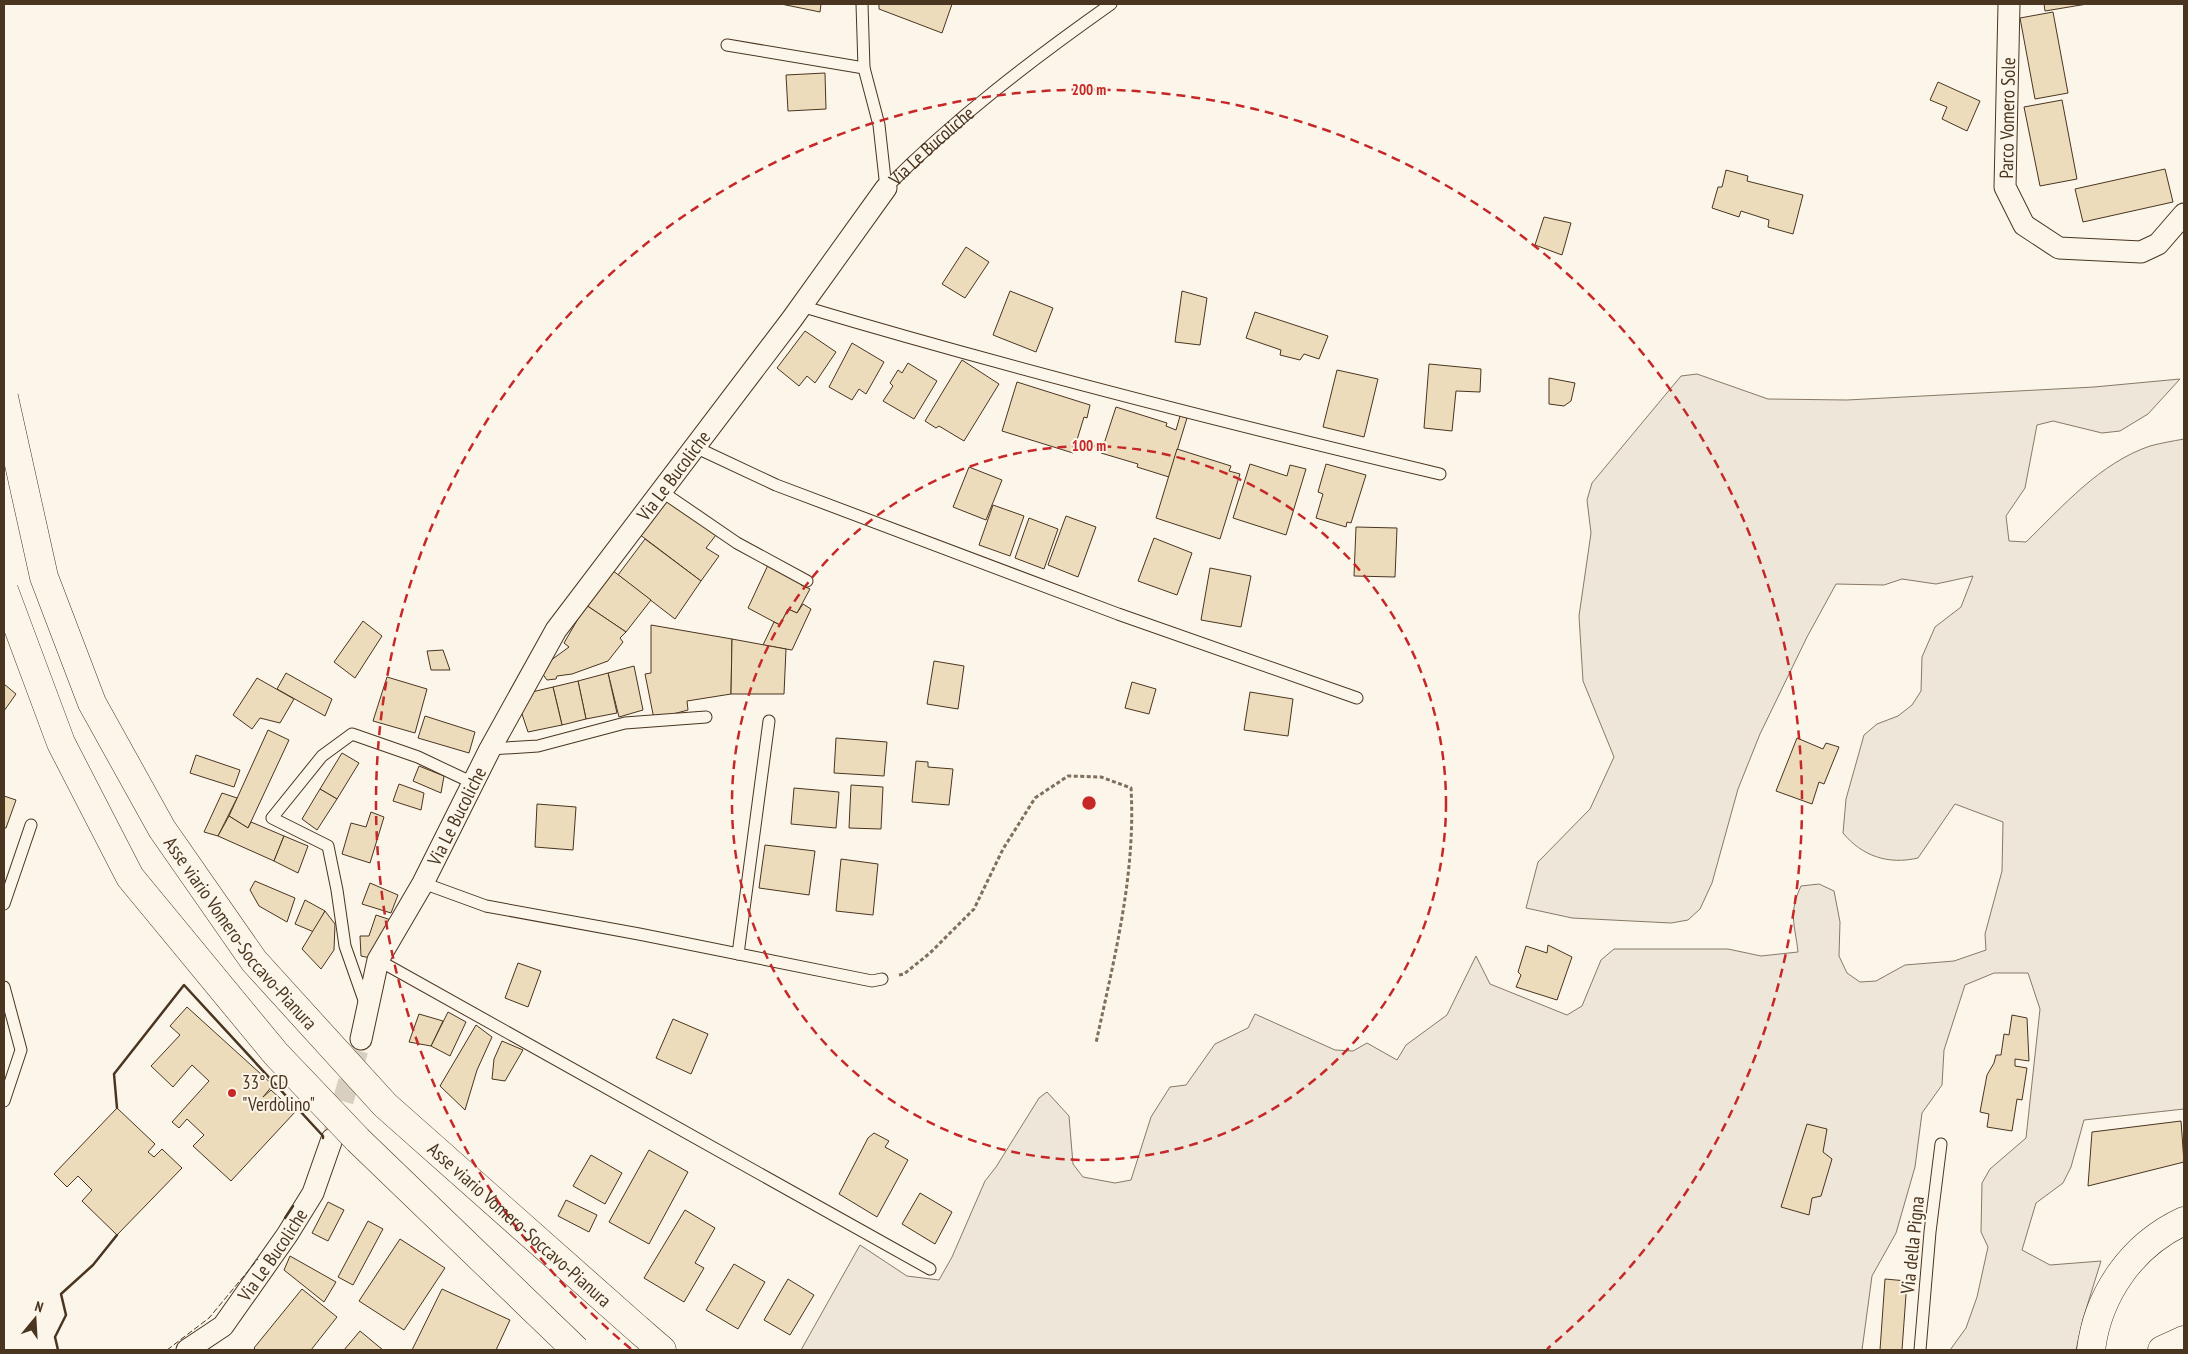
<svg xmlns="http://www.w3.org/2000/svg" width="2188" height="1354" viewBox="0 0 2188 1354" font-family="'PT Sans Narrow',sans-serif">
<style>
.green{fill:#ede6d9;stroke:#887966}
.building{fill:#ecdcbc;stroke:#4a3520}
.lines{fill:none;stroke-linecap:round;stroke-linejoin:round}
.minor-tunnel{stroke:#d8cfc1;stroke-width:21;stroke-dasharray:21 11;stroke-linecap:butt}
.service-casing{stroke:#4a3520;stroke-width:13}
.minor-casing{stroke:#4a3520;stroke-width:23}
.trunk-casing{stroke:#4a3520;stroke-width:29}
.path{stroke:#7f6f5c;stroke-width:3;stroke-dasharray:4 2.5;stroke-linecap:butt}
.service{stroke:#fbf6e9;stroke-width:11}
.minor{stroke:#fbf6e9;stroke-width:21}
.trunk{stroke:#fbf6e9;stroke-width:28}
.trunk-bridge-casing{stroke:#4a3520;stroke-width:29;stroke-linecap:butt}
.trunk-bridge{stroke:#fbf6e9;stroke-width:28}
.fence{stroke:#4a3520;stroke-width:1;stroke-dasharray:6 2.5;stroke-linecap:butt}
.wall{stroke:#4a3520;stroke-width:2.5}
.ring{fill:none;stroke:#c62828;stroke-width:2.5;stroke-dasharray:9 6}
.poi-dot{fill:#c62828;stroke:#fbf6e9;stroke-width:2}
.labels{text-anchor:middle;stroke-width:4;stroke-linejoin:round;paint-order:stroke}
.street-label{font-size:19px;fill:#4a3520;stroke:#fbf6e9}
.poi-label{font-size:19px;fill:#4a3520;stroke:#fbf6e9;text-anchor:start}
.centre{fill:#c62828;stroke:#fbf6e9;stroke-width:2.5}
.ring-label{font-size:15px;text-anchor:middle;font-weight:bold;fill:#c62828;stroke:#fbf6e9;stroke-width:4;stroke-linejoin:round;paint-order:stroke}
</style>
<rect width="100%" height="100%" fill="#fbf6e9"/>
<path class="green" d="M 1697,374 L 1768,399 L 1847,400 L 2094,387 L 2180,379 L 2148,414 L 2120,431 L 2102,433 L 2053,421 L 2037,425 L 2025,488 L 2006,516 L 2009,541 L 2026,542 C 2063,506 2100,463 2150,446 C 2161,443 2173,441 2184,439 L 2184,1109 L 2084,1120 L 2071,1167 L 2063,1183 L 2036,1203 L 2022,1250 L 2050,1265 L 2101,1261 L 2083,1319 L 2076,1350 L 1950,1350 L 1966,1328 L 1977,1297 L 1988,1247 L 1981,1232 L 1982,1183 L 1990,1169 L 2026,1138 L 2040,1009 L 2028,973 L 1994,973 L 1965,985 L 1944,1050 L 1942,1085 L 1922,1113 L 1915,1167 L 1896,1233 L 1872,1276 L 1862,1350 L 801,1350 L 860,1245 L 907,1276 L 939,1280 L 952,1257 L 985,1181 L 996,1167 L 1039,1098 L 1047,1092 L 1069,1116 L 1073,1164 L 1083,1177 L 1115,1183 L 1131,1180 L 1151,1117 L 1170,1087 L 1186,1085 L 1215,1044 L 1248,1028 L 1255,1014 L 1335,1050 L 1353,1051 L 1367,1043 L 1397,1060 L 1406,1045 L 1447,1015 L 1476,956 L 1490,984 L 1567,1015 L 1582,1006 L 1601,960 L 1614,949 L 1728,949 L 1761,956 L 1798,952 C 1795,924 1788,914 1801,886 L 1819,884 L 1834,891 L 1840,922 L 1839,956 L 1847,973 L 1860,982 L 1876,981 L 1905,965 L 1954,961 L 1986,950 L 1985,934 L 2002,871 L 2003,822 L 1955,804 L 1918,858 C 1888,865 1862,856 1843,833 L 1846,799 L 1864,735 L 1877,724 L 1898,716 L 1912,705 L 1921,691 L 1922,657 L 1935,627 L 1961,607 L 1973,576 L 1936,584 L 1902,579 L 1884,585 L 1836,584 L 1807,637 L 1760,734 L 1738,789 L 1712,883 L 1700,909 L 1688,920 L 1671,923 L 1572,918 L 1526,908 L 1538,862 L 1590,809 L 1614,757 L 1583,681 L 1579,616 L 1591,533 L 1587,500 L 1592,483 L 1681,376 Z"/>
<g class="building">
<polygon points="781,4 821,4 820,12"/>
<polygon points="879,4 952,4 942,33 879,9"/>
<polygon points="2044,4 2087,4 2045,11"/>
<polygon points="2053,12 2068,93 2035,99 2020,18"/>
<polygon points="825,73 826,109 788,111 786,75"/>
<polygon points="1938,82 1980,101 1967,131 1942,119 1947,107 1930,100"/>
<polygon points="2062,100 2077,179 2040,186 2024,107"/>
<polygon points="2165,169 2173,202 2083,222 2075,189"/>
<polygon points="1726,170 1748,176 1747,181 1803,195 1793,234 1768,227 1769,220 1741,211 1739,217 1712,208 1718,187 1722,187"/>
<polygon points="1544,217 1571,223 1562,255 1535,245"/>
<polygon points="966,247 989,262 965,298 942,284"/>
<polygon points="1010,291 1053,308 1036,352 993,335"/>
<polygon points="1182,291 1207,298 1200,345 1175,342"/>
<polygon points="1255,312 1328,336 1319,359 1304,354 1300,360 1280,355 1281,350 1246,338"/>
<polygon points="805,331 836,352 815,383 807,376 799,386 777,368"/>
<polygon points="852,343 884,362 866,394 859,389 852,400 829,387"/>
<polygon points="962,360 999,384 964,441 939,426 936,428 925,421"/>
<polygon points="908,363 937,381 914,419 883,401 893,386 890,383 898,370 902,373"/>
<polygon points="1429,364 1481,369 1480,392 1456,391 1452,431 1424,428"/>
<polygon points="1337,370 1378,379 1364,437 1323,427"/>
<polygon points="1549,378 1575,383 1571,401 1564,406 1549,404"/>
<polygon points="1017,382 1090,405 1087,418 1084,417 1073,453 1002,431"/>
<polygon points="1116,407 1167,423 1166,426 1176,430 1180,416 1187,418 1169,477 1137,467 1138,464 1101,453"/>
<polygon points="1177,449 1231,466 1229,471 1240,474 1220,539 1156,518"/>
<polygon points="1250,464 1287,476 1290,465 1306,469 1286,535 1233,518"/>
<polygon points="1326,464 1366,475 1351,523 1347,522 1346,527 1316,518 1323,494 1318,492"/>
<polygon points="969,467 1002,480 986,520 953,507"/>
<polygon points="665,498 716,535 706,548 719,556 701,581 639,534"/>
<polygon points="993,505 1024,516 1010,556 979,545"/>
<polygon points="1066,516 1096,527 1078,577 1048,565"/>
<polygon points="1029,518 1058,529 1044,569 1015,558"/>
<polygon points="1356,527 1397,528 1395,577 1354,576"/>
<polygon points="1154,538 1192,553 1177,595 1138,581"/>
<polygon points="645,539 701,581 675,619 618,575"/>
<polygon points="768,565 801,581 801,585 810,589 797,613 788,609 780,625 748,608"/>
<polygon points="1210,568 1251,576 1241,627 1201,620"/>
<polygon points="612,570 651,600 626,632 586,605"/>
<polygon points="803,604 811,609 792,650 763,645 774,622 780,625 788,609 797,613"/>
<polygon points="586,605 626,632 620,638 623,642 608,661 572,674 557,676 556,679 547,680 542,673 543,666 569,647 564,643"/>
<polygon points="363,621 382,636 355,678 334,662"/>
<polygon points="651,625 732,639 731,694 687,701 688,710 654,719 645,674 651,673"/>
<polygon points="732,639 786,649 784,694 731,694"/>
<polygon points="443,650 450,670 431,670 427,651"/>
<polygon points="934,661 964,666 958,709 927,704"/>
<polygon points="634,666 643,710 619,717 608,673"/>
<polygon points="286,673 332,699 325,716 277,689"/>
<polygon points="608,673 617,713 586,719 578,681"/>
<polygon points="387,677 427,689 415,733 373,721"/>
<polygon points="257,678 294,699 280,723 260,718 252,729 233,715"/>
<polygon points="578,681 586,719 562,725 553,687"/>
<polygon points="1132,682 1156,689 1149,714 1125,708"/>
<polygon points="4,684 16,694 4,711"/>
<polygon points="553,687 562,725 528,732 522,714 525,701 532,692"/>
<polygon points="1250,692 1293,699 1288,736 1244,730"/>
<polygon points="425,716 475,732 469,753 418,738"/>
<polygon points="268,730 289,740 248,828 229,816"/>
<polygon points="836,738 887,742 884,776 834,773"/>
<polygon points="1797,738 1823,749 1826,743 1839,747 1824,784 1819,782 1812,804 1776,791"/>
<polygon points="342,753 359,763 337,799 320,789"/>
<polygon points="196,755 240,770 234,787 190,773"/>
<polygon points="916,761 928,762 928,767 953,769 949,805 912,802"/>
<polygon points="419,766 444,776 441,793 413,781"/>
<polygon points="399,784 424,793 421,810 393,801"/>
<polygon points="851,785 883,787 881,829 849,828"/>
<polygon points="794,788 839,792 836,828 791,824"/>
<polygon points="320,789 337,799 317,830 302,819"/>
<polygon points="222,793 237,798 218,836 204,832"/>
<polygon points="4,796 16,800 6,828 4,828"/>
<polygon points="537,804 576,807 573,850 535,847"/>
<polygon points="371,812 384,817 370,863 342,854 351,823 366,827"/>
<polygon points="229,816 248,828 251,822 284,836 274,861 218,836"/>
<polygon points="284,836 308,846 298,873 274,861"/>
<polygon points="765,845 815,851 809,895 759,888"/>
<polygon points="841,859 878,864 873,915 836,911"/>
<polygon points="255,881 295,898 287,922 259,906 250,890"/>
<polygon points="370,883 398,895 391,913 362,904"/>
<polygon points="305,900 325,911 314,932 295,924"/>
<polygon points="325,911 335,924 334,950 321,969 302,949"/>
<polygon points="376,915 391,920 370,958 361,956 360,936 369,936"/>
<polygon points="1548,945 1572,957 1557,1000 1516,987 1521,975 1518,972 1526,946 1547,953"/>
<polygon points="518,963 541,971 528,1007 505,998"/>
<polygon points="187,1007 273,1085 263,1097 271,1090 295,1112 231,1181 193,1146 204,1135 187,1119 179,1128 172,1122 209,1081 192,1065 173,1087 151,1066 180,1035 170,1026"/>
<polygon points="448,1012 466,1022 450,1056 431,1046"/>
<polygon points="419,1014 443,1021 431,1046 409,1042"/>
<polygon points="2012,1015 2027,1018 2029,1061 2015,1059 2015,1066 2027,1068 2022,1100 2017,1099 2012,1131 1987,1127 1989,1114 1980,1112 1987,1075 1994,1063 1996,1055 2001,1055 2004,1034 2009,1035"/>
<polygon points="673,1019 708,1034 691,1074 656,1058"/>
<polygon points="476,1025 492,1037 477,1070 465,1110 440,1086"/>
<polygon points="502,1041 523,1050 505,1081 492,1079 494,1059"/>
<polygon points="117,1108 155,1144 148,1152 154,1157 162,1149 182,1168 117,1235 82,1201 92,1190 78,1176 67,1187 54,1174"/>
<polygon points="2181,1121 2184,1162 2088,1186 2092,1132"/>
<polygon points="1807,1124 1827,1129 1823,1152 1832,1159 1821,1196 1812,1198 1809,1215 1781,1207"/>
<polygon points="874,1133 889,1141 885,1147 908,1160 877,1217 839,1194 868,1138"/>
<polygon points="649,1150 688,1172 649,1244 609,1222"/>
<polygon points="591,1155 622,1173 605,1204 573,1186"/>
<polygon points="920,1193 952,1212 935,1244 902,1224"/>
<polygon points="566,1200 597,1215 589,1232 558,1216"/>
<polygon points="328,1202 344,1210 328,1241 312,1233"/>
<polygon points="685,1210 715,1228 695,1263 704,1268 684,1302 644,1278"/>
<polygon points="368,1221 383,1229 353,1285 338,1277"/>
<polygon points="400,1239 445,1268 404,1330 359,1301"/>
<polygon points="290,1256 336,1282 324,1302 284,1270"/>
<polygon points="734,1264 765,1282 738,1329 706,1310"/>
<polygon points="788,1279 814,1295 790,1335 764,1320"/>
<polygon points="1885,1279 1907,1281 1902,1350 1880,1350"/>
<polygon points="302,1289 337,1317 311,1350 256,1350 254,1348"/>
<polygon points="442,1289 510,1320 496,1350 412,1350"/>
<polygon points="360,1331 383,1350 344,1350"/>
</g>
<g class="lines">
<polyline class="minor-tunnel" points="334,1132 361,1039"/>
<defs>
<g id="service">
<polyline points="862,4 864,68 879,125 886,188"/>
<polyline points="727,45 864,68"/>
<path id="s1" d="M 886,188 C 954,119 1033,59 1111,4"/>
<path d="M 801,306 C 1012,369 1225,423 1440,474"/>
<polyline points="695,447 776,485 1118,614 1357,698"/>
<polyline points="661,491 737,543 807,581"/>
<polyline points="490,749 538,746 625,723 706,717"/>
<polyline points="423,883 486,906 639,934 872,981 882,979"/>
<polyline points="4,904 31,825"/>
<polyline points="738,954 769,721"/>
<polyline points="378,960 930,1269"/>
<polyline points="4,987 21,1050 4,1101"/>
<polyline points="365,1003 345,946 337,890 328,846 272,818 322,756 352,734 418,757 473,783"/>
<polyline points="1920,1350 1930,1232 1941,1144"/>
</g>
<g id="minor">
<polyline points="2009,4 2005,187 2024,225 2059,248 2141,252 2158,244 2184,214"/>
<path id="s2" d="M 361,1039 L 378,960 L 423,883 L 490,749 L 556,630 L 792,319 L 886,188"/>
<path id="s3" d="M 187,1350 L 223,1326 L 287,1235 L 313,1193 L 332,1139"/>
</g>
<g id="trunk">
<polyline points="640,1331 662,1350"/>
<path d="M 2091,1350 C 2098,1294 2132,1245 2184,1221"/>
<polyline points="2162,1350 2184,1340"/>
</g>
</defs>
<use href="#service" class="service-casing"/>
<use href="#minor" class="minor-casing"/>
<use href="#trunk" class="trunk-casing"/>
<path class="path" d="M 899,975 L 904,974 L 930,953 L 974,909 L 1003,849 L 1035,798 L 1068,776 L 1101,777 L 1131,788 C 1136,875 1114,959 1096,1043"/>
<use href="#service" class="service"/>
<use href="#minor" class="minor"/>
<use href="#trunk" class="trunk"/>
<defs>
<g id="trunk-bridge">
<path id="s4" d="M 4,397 L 44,577 L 92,703 L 162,829 L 254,961 L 385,1105 L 640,1331"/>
<polyline points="4,590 61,743 130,877 276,1054 358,1140 576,1350"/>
</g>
</defs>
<use href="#trunk-bridge" class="trunk-bridge-casing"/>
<use href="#trunk-bridge" class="trunk-bridge"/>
<polyline class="fence" points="167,1350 209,1318 258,1259"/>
<g class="wall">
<polyline points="117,1108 114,1074 184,985 323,1136 323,1138"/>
<polyline points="285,1218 293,1206"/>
<polyline points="58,1350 55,1337 66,1315 61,1294 93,1265 117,1235"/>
</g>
</g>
<g class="ring">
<circle cx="1089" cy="803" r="357"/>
<path d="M631 1349A713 713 0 1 1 1547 1349"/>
</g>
<circle class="poi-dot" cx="232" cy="1093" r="5"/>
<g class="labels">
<g class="street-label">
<text transform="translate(2007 118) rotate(-89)" y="7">Parco Vomero Sole</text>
<text dy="7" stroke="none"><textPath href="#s1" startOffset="62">Via Le Bucoliche</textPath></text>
<text dy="7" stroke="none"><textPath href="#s2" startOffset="650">Via Le Bucoliche</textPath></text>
<text dy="7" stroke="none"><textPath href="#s2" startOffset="245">Via Le Bucoliche</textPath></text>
<text dy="7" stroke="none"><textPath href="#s4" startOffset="594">Asse viario Vomero-Soccavo-Pianura</textPath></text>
<text dy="7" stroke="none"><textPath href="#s4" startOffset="999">Asse viario Vomero-Soccavo-Pianura</textPath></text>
<text transform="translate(1912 1245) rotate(-84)" y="7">Via della Pigna</text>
<text dy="7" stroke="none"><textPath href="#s3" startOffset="130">Via Le Bucoliche</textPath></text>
</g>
<g class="poi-label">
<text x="242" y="1089">33° CD<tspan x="242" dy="22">"Verdolino"</tspan></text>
</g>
</g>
<circle cx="1089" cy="803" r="8" class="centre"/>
<g class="ring-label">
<text x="1089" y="95">200 m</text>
<text x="1089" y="451">100 m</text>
</g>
<rect width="2188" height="1354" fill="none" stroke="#4a3520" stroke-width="10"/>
<g transform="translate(35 1319) rotate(18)" stroke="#fbf6e9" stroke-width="4" paint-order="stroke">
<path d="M0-4L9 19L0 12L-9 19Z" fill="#4a3520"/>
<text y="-8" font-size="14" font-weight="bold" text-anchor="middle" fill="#4a3520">N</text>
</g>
</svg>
